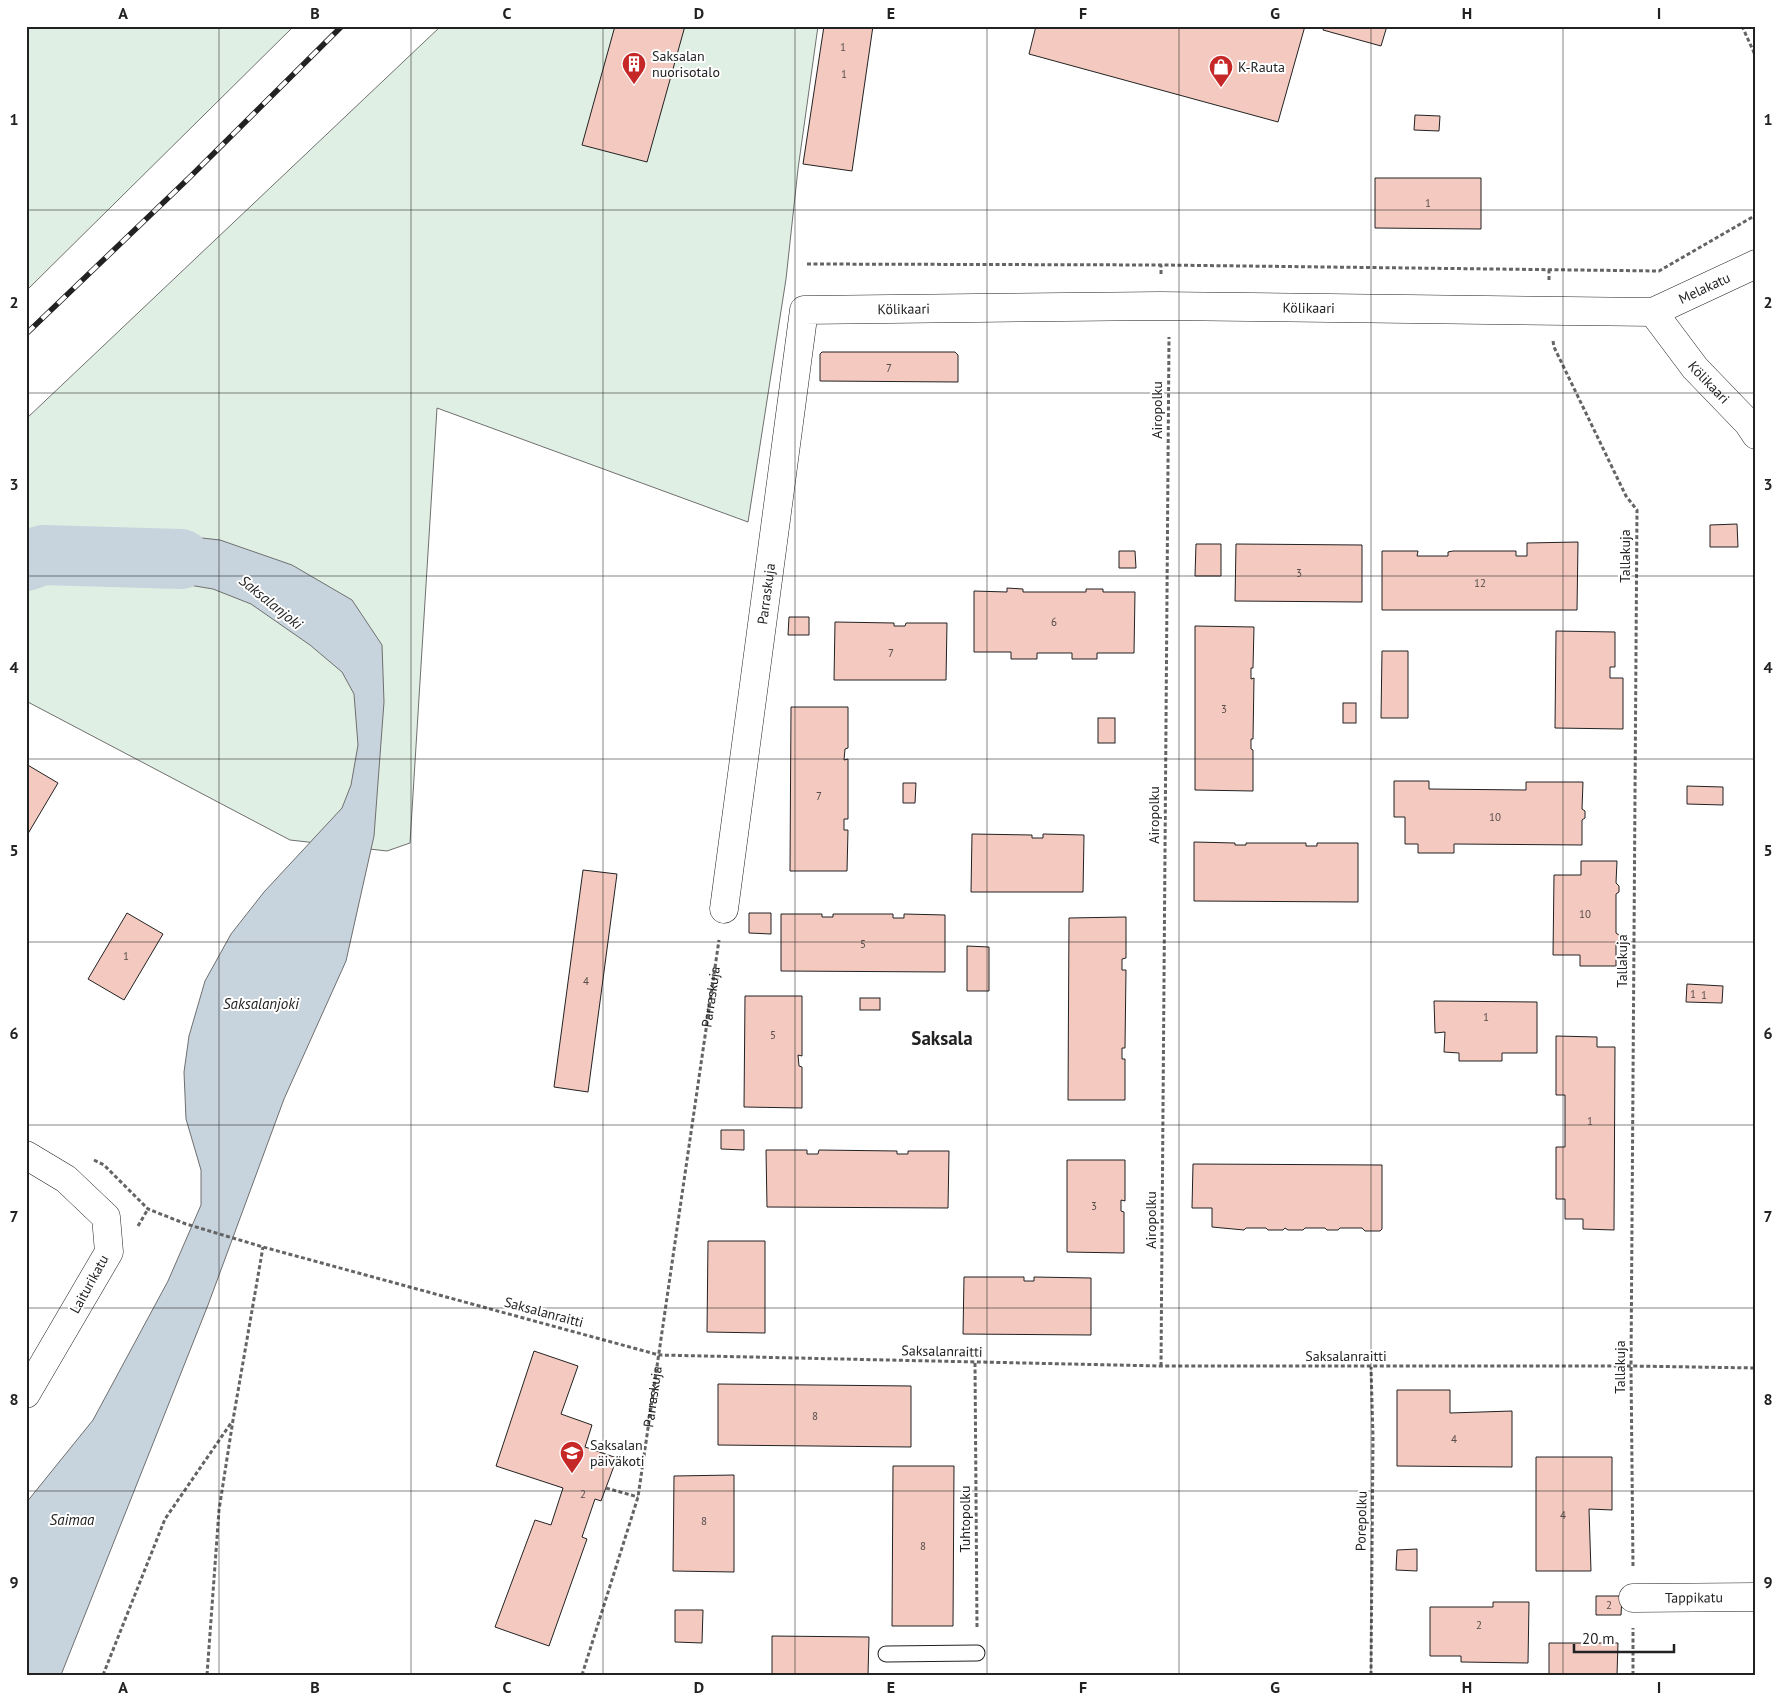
<svg xmlns="http://www.w3.org/2000/svg" width="1782" height="1701" viewBox="0 0 1782 1701" font-family="'PT Sans',sans-serif">
<rect width="100%" height="100%" fill="#fff"/>
<!-- green -->
<g fill="#e0efe3" stroke="#6f6f6f">
<polygon points="26,26 294,26 26,291"/>
<polygon points="441,26 818,26 798,169 786,279 748,522 437,408 410,843 387,851 290,840 26,701 26,419"/>
</g>
<!-- water -->
<polygon fill="#c7d3dd" stroke="#6f6f6f" points="175,535 220,540 292,565 352,600 382,645 384,702 374,836 346,961 284,1099 208,1305 61,1675 26,1675 26,1503 93,1420 168,1281 201,1205 201,1170 186,1119 184,1072 189,1036 205,981 231,934 264,892 342,808 351,785 358,745 354,694 342,672 310,645 251,604 213,589 153,579 97,578 99,537"/>
<g fill="none" stroke-linecap="round" stroke-linejoin="round">
<!-- river -->
<polyline stroke="#c7d3dd" stroke-width="60" points="26,561 43,555 181,559"/>
</g>
<!-- building -->
<g fill="#f3c9c0" stroke="#222">
<polygon points="615,26 685,26 647,162 582,145"/>
<polygon points="824,26 873,26 852,171 803,164"/>
<polygon points="1036,26 1305,26 1278,122 1029,54"/>
<polygon points="1324,26 1387,26 1381,46 1323,30"/>
<polygon points="1415,115 1440,116 1439,131 1414,130"/>
<polygon points="1375,178 1481,178 1481,229 1375,228"/>
<polygon points="822,352 955,352 958,355 958,382 820,381 820,354"/>
<polygon points="1737,524 1738,547 1710,547 1710,525"/>
<polygon points="1578,542 1577,610 1382,610 1382,551 1418,551 1417,556 1448,556 1448,552 1453,551 1516,551 1516,556 1527,556 1527,543"/>
<polygon points="1196,544 1221,544 1221,576 1195,576"/>
<polygon points="1236,544 1362,545 1362,602 1235,601"/>
<polygon points="1119,551 1135,551 1136,568 1119,568"/>
<polygon points="1007,588 1023,589 1023,592 1086,592 1086,589 1103,589 1103,592 1135,592 1134,653 1097,653 1097,659 1072,659 1072,653 1037,653 1037,659 1011,659 1011,652 974,652 974,591 1007,592"/>
<polygon points="789,617 809,617 809,635 788,635"/>
<polygon points="835,622 894,623 894,626 905,626 906,623 947,623 946,680 834,680"/>
<polygon points="1195,626 1254,627 1253,668 1251,668 1251,679 1254,678 1253,739 1251,739 1251,749 1253,750 1253,791 1195,790"/>
<polygon points="1556,631 1615,632 1615,667 1610,667 1610,678 1623,678 1623,729 1555,728"/>
<polygon points="1382,651 1408,651 1408,718 1381,718"/>
<rect x="1343" y="703" width="13" height="20"/>
<polygon points="791,707 848,707 848,748 845,749 844,760 848,759 848,819 844,819 844,830 848,830 847,871 790,871"/>
<rect x="1098" y="718" width="17" height="25"/>
<polygon points="26,764 58,783 26,837"/>
<polygon points="1394,781 1429,781 1429,789 1526,790 1526,782 1583,782 1582,809 1585,811 1585,818 1582,820 1582,845 1454,844 1454,853 1418,853 1418,844 1405,844 1405,817 1394,817"/>
<polygon points="903,783 916,783 915,803 903,803"/>
<polygon points="1687,786 1723,787 1723,805 1687,804"/>
<polygon points="972,834 1032,835 1032,838 1043,838 1043,834 1084,835 1083,892 971,892"/>
<polygon points="1194,842 1235,843 1235,845 1246,845 1246,843 1306,843 1306,846 1317,846 1317,843 1358,843 1358,902 1194,901"/>
<polygon points="1581,861 1617,861 1616,883 1619,886 1619,892 1616,894 1616,933 1619,935 1619,941 1616,944 1616,966 1580,966 1580,955 1553,955 1554,875 1581,875"/>
<polygon points="583,870 617,874 588,1092 554,1087"/>
<polygon points="127,913 163,934 124,1000 88,979"/>
<polygon points="749,913 771,913 771,934 749,933"/>
<polygon points="781,914 822,914 822,917 833,917 833,914 893,914 893,918 904,918 904,914 945,915 945,972 781,971"/>
<polygon points="1126,917 1126,958 1122,959 1122,970 1126,970 1125,1048 1122,1048 1122,1059 1125,1059 1125,1100 1068,1100 1069,918"/>
<polygon points="967,946 989,947 989,991 967,991"/>
<polygon points="1687,984 1723,986 1722,1003 1686,1002"/>
<polygon points="745,996 802,996 802,1056 798,1055 799,1066 802,1067 802,1108 744,1107"/>
<rect x="860" y="998" width="20" height="12"/>
<polygon points="1434,1001 1537,1002 1537,1053 1502,1053 1502,1061 1459,1061 1459,1053 1444,1052 1445,1032 1435,1033"/>
<polygon points="1556,1036 1597,1037 1597,1047 1615,1047 1614,1230 1583,1229 1583,1219 1565,1219 1565,1199 1556,1199 1556,1147 1565,1147 1565,1095 1556,1095"/>
<polygon points="721,1130 744,1130 744,1150 721,1149"/>
<polygon points="766,1150 807,1150 807,1154 818,1154 819,1150 897,1151 897,1154 908,1154 908,1151 949,1151 948,1208 767,1207"/>
<polygon points="1067,1160 1125,1160 1125,1201 1121,1200 1121,1211 1124,1212 1124,1253 1067,1252"/>
<polygon points="1193,1164 1382,1165 1382,1229 1380,1231 1365,1231 1362,1228 1340,1228 1338,1230 1327,1230 1325,1228 1305,1228 1303,1230 1288,1230 1285,1228 1283,1230 1268,1230 1266,1228 1246,1228 1244,1230 1212,1227 1212,1208 1192,1208"/>
<polygon points="708,1241 765,1241 765,1333 707,1332"/>
<polygon points="964,1277 1024,1277 1024,1281 1034,1281 1034,1277 1091,1278 1091,1335 963,1334"/>
<polygon points="534,1351 578,1366 561,1414 592,1425 585,1447 617,1458 601,1501 595,1499 582,1537 587,1539 549,1646 495,1627 535,1520 551,1525 563,1488 496,1466"/>
<polygon points="718,1384 911,1386 911,1447 718,1445"/>
<polygon points="1397,1390 1450,1390 1450,1413 1512,1411 1512,1467 1397,1466"/>
<polygon points="1536,1457 1612,1457 1612,1510 1589,1509 1591,1571 1536,1571"/>
<polygon points="893,1466 954,1466 953,1626 892,1626"/>
<polygon points="734,1475 734,1572 673,1571 674,1476"/>
<polygon points="1417,1549 1417,1571 1396,1570 1397,1550"/>
<polygon points="1596,1596 1622,1596 1621,1615 1596,1615"/>
<polygon points="1493,1602 1529,1602 1528,1663 1461,1662 1461,1656 1430,1656 1430,1607 1493,1607"/>
<polygon points="675,1610 703,1610 702,1643 675,1642"/>
<polygon points="772,1636 869,1637 868,1675 772,1675"/>
<polygon points="1549,1643 1618,1643 1617,1675 1549,1675"/>
</g>
<g fill="none" stroke-linecap="round" stroke-linejoin="round">
<defs>
<polyline id="service" points="886,1654 977,1653"/>
<g id="minor">
<path id="s2" d="M 1653,312 L 1695,368 L 1748,423 L 1756,435"/>
<path id="s3" d="M 724,909 L 804,310 L 1160,306 L 1653,312 L 1756,264"/>
<polyline points="26,1155 66,1179 106,1217 109,1252 26,1394"/>
<path id="s4" d="M 1633,1598 L 1756,1597"/>
</g>
</defs>
<!-- service casing -->
<use href="#service" stroke="#222" stroke-width="17"/>
<!-- minor casing -->
<use href="#minor" stroke="#222" stroke-width="29"/>
<!-- path -->
<g stroke="#646464" stroke-width="3" stroke-dasharray="4 2.5" stroke-linecap="butt">
<polyline points="1742,26 1756,57"/>
<polyline points="807,264 1161,265 1659,271 1756,215"/>
<polyline points="1161,274 1161,265"/>
<polyline points="1549,280 1549,269"/>
<polyline points="1553,341 1554,347 1626,496 1637,510 1631,1366 1633,1567"/>
<polyline points="94,1160 104,1165 148,1209 186,1224 263,1247 659,1355 1161,1366 1631,1366 1756,1368"/>
<polyline points="138,1226 148,1209"/>
<polyline points="975,1363 977,1628"/>
<polyline points="1161,1366 1169,337"/>
<polyline points="606,1488 638,1497"/>
<polyline points="103,1675 165,1519 231,1423"/>
<polyline points="207,1675 219,1510 233,1420 263,1247"/>
<path id="s1" d="M 582,1675 L 638,1497 L 719,940"/>
<polyline points="1371,1675 1373,1437 1371,1367"/>
<polyline points="1633,1675 1633,1628"/>
</g>
<!-- service -->
<use href="#service" stroke="#fff" stroke-width="15"/>
<!-- minor -->
<use href="#minor" stroke="#fff" stroke-width="28"/>
<defs>
<polyline id="rail" points="26,334 190,177 342,26"/>
</defs>
<!-- rail casing -->
<use href="#rail" stroke="#222" stroke-width="5.5"/>
<!-- rail -->
<use href="#rail" stroke="#fff" stroke-width="4" stroke-dasharray="11" stroke-linecap="butt"/>
</g>
<!-- grid -->
<path fill="none" stroke="#222" stroke-width="1" stroke-opacity="0.55" d="M 219,26 L 219,1675M 411,26 L 411,1675M 603,26 L 603,1675M 795,26 L 795,1675M 987,26 L 987,1675M 1179,26 L 1179,1675M 1371,26 L 1371,1675M 1563,26 L 1563,1675M 26,210 L 1756,210M 26,393 L 1756,393M 26,576 L 1756,576M 26,759 L 1756,759M 26,942 L 1756,942M 26,1125 L 1756,1125M 26,1308 L 1756,1308M 26,1491 L 1756,1491"/>
<!-- icons -->
<defs>
<symbol id="building-pin" viewBox="-11 -11 22 30"><path d="M0 17L-7.5 6A9.5 9.5 0 1 1 7.5 6Z" fill="#c62828" stroke="#fff"/><path d="M-4-6H4V6H1V3H-1V6H-4ZM-2.5-4.3h1.7v1.8h-1.7ZM.8-4.3h1.7v1.8H.8ZM-2.5-1h1.7V.8h-1.7ZM.8-1h1.7V.8H.8Z" fill="#fff"/></symbol>
<symbol id="shop-pin" viewBox="-11 -11 22 30"><path d="M0 17L-7.5 6A9.5 9.5 0 1 1 7.5 6Z" fill="#c62828" stroke="#fff"/><path d="M-5-2.5h2.3a2.7 3.5 0 0 1 5.4 0H5L5.5 6h-11ZM-1.5-2.5h3a1.5 2.3 0 0 0-3 0Z" fill="#fff"/></symbol>
<symbol id="school-pin" viewBox="-11 -11 22 30"><path d="M0 17L-7.5 6A9.5 9.5 0 1 1 7.5 6Z" fill="#c62828" stroke="#fff"/><path d="M0-5L7-2L0 1L-7-2ZM-4 1L0 2.5L4 1V4Q0 6-4 4Z" fill="#fff"/></symbol>
</defs>
<g fill-rule="evenodd">
<use href="#building-pin" x="620" y="50" width="28" height="38"/>
<use href="#shop-pin" x="1207" y="53" width="28" height="38"/>
<use href="#school-pin" x="558" y="1439" width="28" height="38"/>
</g>
<g text-anchor="middle" dominant-baseline="central" stroke-width="4" stroke-linejoin="round" paint-order="stroke">
<!-- number labels -->
<g font-size="11" fill="#564c4a">
<text x="843" y="47">1</text>
<text x="844" y="74">1</text>
<text x="1428" y="203">1</text>
<text x="889" y="368">7</text>
<text x="1299" y="573">3</text>
<text x="1480" y="583">12</text>
<text x="1054" y="622">6</text>
<text x="891" y="653">7</text>
<text x="1224" y="709">3</text>
<text x="819" y="796">7</text>
<text x="1495" y="817">10</text>
<text x="1585" y="914">10</text>
<text x="863" y="944">5</text>
<text x="126" y="956">1</text>
<text x="586" y="981">4</text>
<text x="1693" y="994">1</text>
<text x="1704" y="995">1</text>
<text x="1486" y="1017">1</text>
<text x="773" y="1035">5</text>
<text x="1590" y="1121">1</text>
<text x="1094" y="1206">3</text>
<text x="815" y="1416">8</text>
<text x="1454" y="1439">4</text>
<text x="583" y="1494">2</text>
<text x="1563" y="1515">4</text>
<text x="704" y="1521">8</text>
<text x="923" y="1546">8</text>
<text x="1609" y="1605">2</text>
<text x="1479" y="1625">2</text>
</g>
<!-- poi labels -->
<g font-size="14" fill="#222" stroke="#fff" text-anchor="start">
<text x="652" y="56">Saksalan<tspan x="652" dy="16">nuorisotalo</tspan></text>
<text x="1238" y="67">K-Rauta</text>
<text x="590" y="1445">Saksalan<tspan x="590" dy="16">päiväkoti</tspan></text>
</g>
<!-- street labels -->
<g font-size="14" fill="#222" stroke="#fff">
<text stroke="none"><textPath href="#s3" startOffset="1510">Melakatu</textPath></text>
<text stroke="none"><textPath href="#s3" startOffset="1109">Kölikaari</textPath></text>
<text stroke="none"><textPath href="#s3" startOffset="704">Kölikaari</textPath></text>
<text stroke="none"><textPath href="#s2" startOffset="90">Kölikaari</textPath></text>
<text transform="translate(1157 410) rotate(-90)">Airopolku</text>
<text transform="translate(1625 556) rotate(-90)">Tallakuja</text>
<text stroke="none"><textPath href="#s3" startOffset="318">Parraskuja</textPath></text>
<text transform="translate(1154 815) rotate(-90)">Airopolku</text>
<text transform="translate(1622 961) rotate(-90)">Tallakuja</text>
<text stroke="none"><textPath href="#s1" startOffset="692">Parraskuja</textPath></text>
<text transform="translate(1151 1220) rotate(-90)">Airopolku</text>
<text transform="translate(89 1284) rotate(-61)">Laiturikatu</text>
<text transform="translate(544 1312) rotate(15)">Saksalanraitti</text>
<text transform="translate(942 1351) rotate(1)">Saksalanraitti</text>
<text x="1346" y="1356">Saksalanraitti</text>
<text transform="translate(1620 1367) rotate(-90)">Tallakuja</text>
<text stroke="none"><textPath href="#s1" startOffset="288">Parraskuja</textPath></text>
<text transform="translate(965 1519) rotate(-90)">Tuhtopolku</text>
<text transform="translate(1361 1521) rotate(-89)">Porepolku</text>
<text stroke="none"><textPath href="#s4" startOffset="61">Tappikatu</textPath></text>
</g>
<!-- water labels -->
<g font-size="15" font-style="italic" fill="#222" stroke="#fff">
<text transform="translate(271 602) rotate(39)">Saksalanjoki</text>
<text x="261" y="1003">Saksalanjoki</text>
<text x="72" y="1519">Saimaa</text>
</g>
<!-- district labels -->
<g font-size="19" font-weight="bold" fill="#222" stroke="#fff">
<text x="942" y="1038">Saksala</text>
</g>
</g>
<!-- border -->
<rect width="1782" height="1701" fill="none" stroke="#ffffff" stroke-width="55"/>
<!-- scale -->
<path d="M1574 1644v8h100v-8" fill="none" stroke="#222222" stroke-width="2.5"/>
<text x="1582" y="1644" font-size="15" fill="#222222" stroke="#ffffff" stroke-width="4" paint-order="stroke">20 m</text>
<rect x="28" y="28" width="1726" height="1646" fill="none" stroke="#222" stroke-width="2"/>
<g font-size="16" text-anchor="middle" font-weight="bold" fill="#222">
<text x="123" y="19">A</text>
<text x="315" y="19">B</text>
<text x="507" y="19">C</text>
<text x="699" y="19">D</text>
<text x="891" y="19">E</text>
<text x="1083" y="19">F</text>
<text x="1275" y="19">G</text>
<text x="1467" y="19">H</text>
<text x="1659" y="19">I</text>
<text x="14" y="125">1</text>
<text x="1768" y="125">1</text>
<text x="14" y="308">2</text>
<text x="1768" y="308">2</text>
<text x="14" y="490">3</text>
<text x="1768" y="490">3</text>
<text x="14" y="673">4</text>
<text x="1768" y="673">4</text>
<text x="14" y="856">5</text>
<text x="1768" y="856">5</text>
<text x="14" y="1039">6</text>
<text x="1768" y="1039">6</text>
<text x="14" y="1222">7</text>
<text x="1768" y="1222">7</text>
<text x="14" y="1405">8</text>
<text x="1768" y="1405">8</text>
<text x="14" y="1588">9</text>
<text x="1768" y="1588">9</text>
<text x="123" y="1693">A</text>
<text x="315" y="1693">B</text>
<text x="507" y="1693">C</text>
<text x="699" y="1693">D</text>
<text x="891" y="1693">E</text>
<text x="1083" y="1693">F</text>
<text x="1275" y="1693">G</text>
<text x="1467" y="1693">H</text>
<text x="1659" y="1693">I</text>
</g>
</svg>
